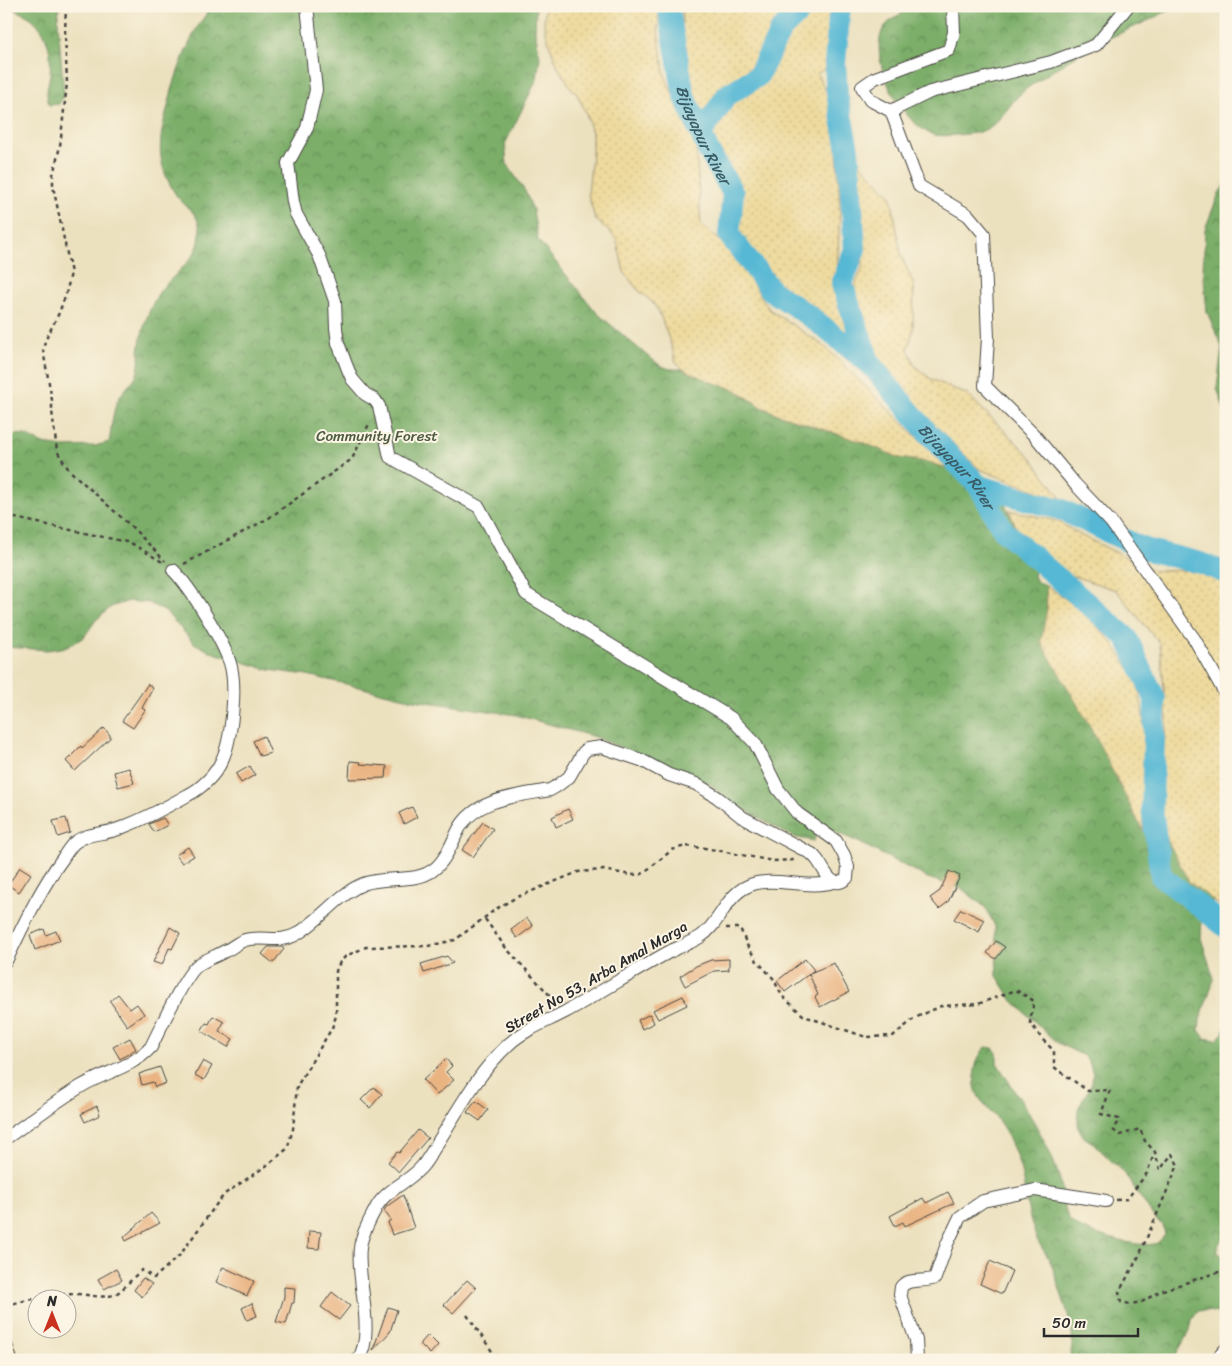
<svg xmlns="http://www.w3.org/2000/svg" width="1232" height="1366" viewBox="0 0 1232 1366" font-family="Sriracha,sans-serif">
<defs>
<pattern id="forest-crowns" width="20" height="18" patternUnits="userSpaceOnUse" patternTransform="scale(1.25)"><rect width="20" height="18" fill="#7bae69"/><path d="M2 6a3 3 0 1 1 6 0M12 15a3 3 0 1 1 6 0" fill="none" stroke="#658e57"/></pattern>
<pattern id="sand-dots" width="8" height="8" patternUnits="userSpaceOnUse" patternTransform="scale(1.25)"><rect width="8" height="8" fill="#eeda9e"/><path d="M2 2h.1M6 6h.1" fill="none" stroke="#cb8" stroke-width="1.8" stroke-linecap="round"/></pattern>
</defs>
<rect width="100%" height="100%" fill="#fcf5e5"/>
<filter id="ink" filterUnits="userSpaceOnUse"><feTurbulence type="fractalNoise" baseFrequency=".02" numOctaves="2"/><feDisplacementMap in="SourceGraphic" scale="10" xChannelSelector="R" yChannelSelector="G"/><feConvolveMatrix kernelMatrix="1 2 1 2 8 2 1 2 1" color-interpolation-filters="sRGB"/></filter>
<filter id="wash" filterUnits="userSpaceOnUse"><feTurbulence type="fractalNoise" baseFrequency=".0096" numOctaves="4" result="noise"/><feDisplacementMap in="SourceGraphic" scale="20" xChannelSelector="R" yChannelSelector="G"/><feGaussianBlur stdDeviation="1.12" result="paint"/><feColorMatrix in="noise" values="0 0 0 0 0 0 0 0 0 0 0 0 0 0 0 0 0 1.4 0 .05"/><feComposite in="paint" operator="in"/></filter>
<g filter="url(#wash)">
<rect width="100%" height="100%" fill="#ece1bf"/>
<!-- forest -->
<g fill="url(#forest-crowns)" stroke="#536c4a">
<path d="M 59,6 L 58,22 L 64,95 L 59,104 L 49,105 C 45,92 48,87 50,74 C 52,53 48,32 31,18 C 24,13 14,10 6,6 Z"/>
<path d="M 211,6 L 536,6 L 535,31 L 540,57 L 537,79 L 505,144 L 507,164 L 525,191 L 533,210 L 538,240 L 597,313 L 645,354 L 661,366 L 670,369 L 683,369 L 709,381 L 736,390 L 761,407 L 780,415 L 862,442 L 900,458 L 928,462 L 977,479 L 1001,496 L 1017,530 L 1041,555 L 1038,565 L 1033,574 L 1037,582 L 1046,585 L 1047,609 L 1133,763 L 1147,783 L 1213,900 L 1202,918 L 1201,938 L 1214,979 L 1200,1020 L 1199,1030 L 1205,1038 L 1216,1040 L 1223,1033 L 1226,1027 L 1226,1239 L 1222,1240 L 1217,1246 L 1218,1252 L 1226,1259 L 1226,1314 C 1215,1314 1208,1309 1198,1311 L 1192,1320 L 1190,1330 L 1173,1360 L 1068,1360 C 1079,1337 1067,1313 1060,1290 C 1057,1281 1054,1270 1050,1261 C 1045,1251 1037,1243 1034,1231 C 1025,1207 1025,1174 1014,1150 C 1010,1141 1006,1131 1000,1123 C 991,1111 978,1102 975,1086 C 973,1072 976,1057 986,1047 L 993,1048 L 997,1053 L 997,1063 C 1020,1100 1048,1138 1060,1180 C 1063,1190 1064,1214 1070,1221 C 1081,1232 1142,1250 1157,1243 C 1160,1241 1163,1237 1165,1235 L 1163,1225 L 1155,1219 L 1125,1174 L 1093,1143 L 1084,1137 L 1078,1128 L 1078,1109 L 1092,1083 L 1093,1074 L 1090,1064 L 1084,1056 L 1056,1042 L 1013,1001 L 997,976 L 995,926 L 985,907 L 962,889 L 928,878 L 856,841 L 816,824 L 814,841 L 793,837 L 727,800 L 710,784 L 595,737 L 516,715 L 414,700 L 307,675 L 269,670 L 211,652 L 194,643 L 166,612 L 149,603 L 129,601 L 111,607 L 96,620 L 84,637 L 67,647 L 47,650 L 6,647 L 6,434 L 25,435 L 43,444 L 64,447 L 95,446 L 109,442 C 112,427 112,411 119,398 C 124,389 133,383 137,374 C 141,364 138,354 140,344 C 142,329 150,307 158,294 C 169,277 196,261 199,241 C 204,210 184,211 173,190 C 155,159 159,139 168,106 C 173,84 180,63 190,42 C 195,29 204,18 211,6 Z"/>
<path d="M 915,6 L 1176,6 C 1151,21 1123,31 1097,44 C 1072,57 1049,73 1026,89 C 1008,102 1000,129 975,133 C 967,134 942,137 934,135 C 902,125 869,62 882,31 C 887,20 905,11 915,6 Z"/>
<polygon points="1226,183 1226,414 1217,388 1222,347 1207,312 1203,270 1205,229 1219,193"/>
</g>
<!-- sand -->
<g fill="url(#sand-dots)" stroke="#8c8264">
<polygon points="545,6 660,6 658,31 665,76 696,147 701,225 731,249 769,309 824,346 932,452 977,479 928,462 900,458 862,442 780,415 762,407 736,390 709,381 683,369 676,362 670,342 659,312 653,303 637,289 624,272 617,241 612,234 595,219 588,194 592,154 592,133 586,113 577,94 570,86 559,69 551,49 544,25"/>
<polygon points="682,6 791,6 782,16 750,73 729,82 701,115 682,53"/>
<polygon points="813,6 834,6 829,66 817,74 830,98 836,134 840,209 837,276 842,308 851,340 762,276 737,228 736,188 708,133 736,98 767,76 784,32 810,14"/>
<polygon points="858,161 891,196 901,255 914,285 913,331 908,349 916,367 931,379 968,395 1031,457 1063,501 979,469 910,401 875,363 854,289 863,265"/>
<polygon points="1009,510 1057,521 1084,537 1155,571 1193,570 1226,582 1226,910 1189,882 1156,818 1167,720 1160,644 1116,590 1070,575 1017,530"/>
<polygon points="1046,585 1085,613 1111,641 1138,681 1145,731 1143,831 1090,726 1041,642 1047,609"/>
</g>
<g fill="none" stroke-linecap="round" stroke-linejoin="round">
<!-- river -->
<g stroke="#56b8d4" stroke-width="22">
<path id="s1" d="M 668,6 L 684,95 L 708,150 L 733,193 L 729,235 L 772,291 L 811,317 L 871,365 L 928,433 L 979,486 L 1003,530 L 1127,638 L 1155,699 L 1152,808 L 1161,876 L 1226,927"/>
<polyline points="840,6 835,63 837,94 848,150 855,249 842,284 870,364"/>
<polyline points="701,134 727,95 758,76 781,30 806,6"/>
<polyline points="979,486 1060,509 1144,549 1200,563 1226,573"/>
</g>
</g>
<g id="blocks">
<!-- building -->
<g fill="#eab482">
<polygon points="148,684 153,688 142,708 145,710 133,728 122,721"/>
<polygon points="104,728 110,735 110,738 75,771 66,761 81,746 82,748"/>
<polygon points="264,736 271,753 260,756 253,741"/>
<polygon points="350,761 361,762 360,764 387,766 386,778 349,779"/>
<polygon points="250,766 255,775 241,783 236,774"/>
<polygon points="129,768 134,783 118,787 114,772"/>
<polygon points="412,807 417,817 404,824 399,813"/>
<polygon points="568,809 573,819 556,827 552,817"/>
<polygon points="66,818 70,833 58,837 53,821"/>
<polygon points="163,818 168,825 154,832 149,824"/>
<polygon points="483,822 493,829 473,857 462,850"/>
<polygon points="188,847 194,856 182,863 176,855"/>
<polygon points="20,867 31,874 19,892 8,885"/>
<polygon points="949,871 960,876 948,902 939,909 930,898 940,891"/>
<polygon points="961,909 984,920 979,932 954,919"/>
<polygon points="527,918 533,926 517,938 511,930"/>
<polygon points="170,927 180,933 172,949 169,948 162,965 153,962"/>
<polygon points="44,929 46,935 56,931 60,940 35,950 30,935"/>
<polygon points="996,941 1005,947 996,959 987,953"/>
<polygon points="268,947 282,947 284,949 273,963 262,954"/>
<polygon points="447,956 453,963 424,973 421,964"/>
<polygon points="729,959 729,970 714,971 685,986 680,976 696,966 711,960"/>
<polygon points="805,959 814,970 810,973 834,963 849,992 820,1007 815,997 818,995 809,974 785,992 777,981"/>
<polygon points="118,994 130,1009 137,1004 144,1014 127,1026 110,1001"/>
<polygon points="683,996 687,1005 658,1019 653,1010"/>
<polygon points="650,1014 654,1023 642,1029 638,1020"/>
<polygon points="213,1016 224,1022 219,1031 233,1039 228,1047 201,1031 206,1023 209,1024"/>
<polygon points="130,1038 136,1049 120,1059 113,1047"/>
<polygon points="446,1059 452,1066 446,1072 454,1080 437,1095 423,1080"/>
<polygon points="203,1061 212,1066 204,1080 195,1075"/>
<polygon points="160,1067 166,1083 155,1087 153,1082 142,1085 139,1074"/>
<polygon points="374,1087 382,1094 370,1108 361,1100"/>
<polygon points="476,1101 488,1110 480,1121 467,1112"/>
<polygon points="97,1106 100,1115 85,1122 81,1114"/>
<polygon points="418,1130 428,1138 399,1172 388,1162 397,1152 399,1153"/>
<polygon points="948,1192 954,1203 905,1226 903,1222 895,1226 890,1216 923,1198 926,1203"/>
<polygon points="403,1195 414,1228 392,1235 388,1222 391,1220 384,1211 386,1207"/>
<polygon points="151,1213 160,1223 126,1241 124,1237"/>
<polygon points="309,1231 321,1232 319,1249 308,1248"/>
<polygon points="990,1261 1012,1271 1002,1294 980,1284"/>
<polygon points="223,1267 254,1281 247,1296 216,1282"/>
<polygon points="116,1269 122,1280 104,1289 98,1279"/>
<polygon points="143,1278 152,1284 142,1297 134,1290"/>
<polygon points="467,1280 476,1288 453,1313 444,1305"/>
<polygon points="284,1287 295,1288 294,1303 292,1303 286,1324 276,1322 284,1297"/>
<polygon points="332,1292 350,1306 339,1320 321,1307"/>
<polygon points="252,1303 257,1316 247,1320 242,1308"/>
<polygon points="388,1307 397,1310 390,1332 373,1350"/>
<polygon points="8,1330 18,1360 8,1360 6,1355 6,1331"/>
<polygon points="428,1335 438,1345 430,1354 420,1344"/>
</g>
</g>
</g>
<g filter="url(#ink)">
<use href="#blocks" fill-opacity="0" stroke="#484641" stroke-width="1"/>
<g fill="none" stroke-linecap="round" stroke-linejoin="round">
<defs>
<g id="minor">
<polyline points="953,6 954,32 949,50 875,78 862,87 870,100 891,111 919,186 968,215 984,234 988,338 985,386 1035,436 1075,484 1111,522 1195,640 1226,695"/>
<polyline points="891,111 930,92 1051,62 1096,45 1128,6"/>
<path d="M 6,961 C 23,926 40,889 63,858 C 66,853 70,847 74,843 C 87,832 105,835 121,828 C 144,819 167,807 188,795 C 202,788 216,774 222,760 C 232,739 237,685 230,663 C 222,639 191,588 173,570"/>
<path d="M 6,1138 C 31,1121 55,1102 80,1087 C 104,1072 132,1068 151,1047 C 160,1029 185,974 198,965 C 206,959 217,956 225,951 C 232,948 238,942 245,940 C 263,935 280,944 297,934 C 321,920 337,895 363,884 C 383,876 417,883 433,870 C 446,861 452,842 459,829 C 476,798 518,796 550,790 L 557,786 L 569,777 L 583,753 L 587,749 L 602,747 L 641,760 L 669,775 L 696,784 L 717,797 L 742,817 L 812,854 C 815,857 818,860 820,864 C 827,874 832,890 847,878 L 848,867 L 844,855 L 836,841 L 797,813 L 778,789 L 755,743 L 731,718 L 526,594 L 479,507 L 390,457 L 379,406 L 375,400 L 365,394 L 352,379 L 347,367 L 338,343 L 336,328 L 335,301 L 319,255 L 296,214 L 293,202 L 288,163 L 307,128 L 316,90 L 307,6"/>
<path d="M 358,1360 C 376,1332 356,1280 360,1248 C 361,1236 369,1221 375,1210 C 384,1189 411,1182 424,1164 C 451,1124 473,1077 509,1044 C 524,1030 546,1022 565,1012 C 600,993 634,971 669,952 C 679,947 690,943 700,937 C 720,924 725,896 748,886 C 772,875 806,890 833,882"/>
<path d="M 917,1360 L 916,1340 L 900,1295 L 901,1287 C 909,1277 924,1283 935,1278 L 947,1244 L 960,1217 L 983,1201 L 1035,1190 L 1106,1201"/>
<polyline points="1216,1360 1226,1349"/>
</g>
</defs>
<!-- minor casing -->
<use href="#minor" stroke="#484641" stroke-width="14"/>
<!-- path -->
<g stroke="#484641" stroke-width="2.5" stroke-dasharray="4 4" stroke-linecap="butt">
<polyline points="66,6 65,33 67,83 60,146 53,175 53,186 71,273 66,294 59,313 45,341 43,350 52,400 52,411 57,451 69,470 133,528 165,561"/>
<polyline points="6,516 131,543 164,563"/>
<polyline points="184,564 269,518 352,459 370,422"/>
<polyline points="485,919 506,948 557,1003"/>
<polyline points="726,928 740,928 747,945 757,961 773,978 782,996 804,1016 866,1037 893,1036 915,1018 941,1006 978,1004 1016,990 1034,1001 1030,1022 1042,1039 1054,1051 1054,1067 1088,1091 1110,1090 1101,1114 1119,1119 1113,1130 1120,1135 1140,1129 1145,1141 1155,1152 1160,1170 1172,1154 1178,1165 1139,1256 1119,1292 1121,1302 1130,1304 1142,1302 1160,1291 1219,1272 1226,1271"/>
<polyline points="1116,1200 1127,1199 1147,1173 1154,1154"/>
<path d="M 6,1305 C 28,1300 52,1294 75,1294 C 87,1294 101,1299 113,1295 C 124,1291 132,1277 142,1270 L 154,1278 L 180,1255 L 218,1202 L 226,1193 L 266,1166 L 287,1149 L 293,1129 L 297,1086 L 332,1028 L 336,1016 L 336,971 L 340,962 L 346,956 L 366,947 L 428,946 L 455,940 L 496,909 L 515,898 L 578,872 L 603,870 L 631,875 L 642,874 L 672,850 L 685,846 L 705,848 L 773,861 L 796,860"/>
<polyline points="467,1315 498,1360"/>
</g>
<!-- minor -->
<use href="#minor" stroke="#fff" stroke-width="12"/>
</g>
</g>
<g text-anchor="middle" dominant-baseline="central" stroke-width="4" stroke-linejoin="round" paint-order="stroke">
<!-- park labels -->
<g font-size="15" fill="#4c5b42" stroke="#fcf5e5">
<text x="377" y="436">Community Forest</text>
</g>
<!-- street labels -->
<g font-size="15" fill="#2b2b2b" stroke="#fcf5e5">
<text transform="translate(596 977) rotate(-30)">Street No 53, Arba Amal Marga</text>
</g>
<!-- water labels -->
<g font-size="16" font-style="italic" fill="#3a5c66" stroke="#fcf5e5">
<text stroke="none"><textPath href="#s1" startOffset="135">Bijayapur River</textPath></text>
<text stroke="none"><textPath href="#s1" startOffset="570">Bijayapur River</textPath></text>
</g>
</g>
<!-- margin -->
<rect width="1232" height="1366" fill="none" stroke="#fcf5e5" stroke-width="25"/>
<!-- north arrow -->
<g transform="translate(52 1314)"><circle r="24" fill="#fcf5e5" stroke="#a8a49b"/>
<path d="M0-4L9 19L0 12L-9 19Z" fill="#c8321e"/>
<text y="-8" font-size="14" font-weight="bold" text-anchor="middle" fill="#2b2b2b">N</text>
</g>
<!-- scale -->
<path d="M1044 1328v8h94v-8" fill="none" stroke="#2b2b2b" stroke-width="2.5"/>
<text x="1052" y="1328" font-size="15" fill="#2b2b2b" stroke="#fcf5e5" stroke-width="4" paint-order="stroke">50 m</text>
</svg>
